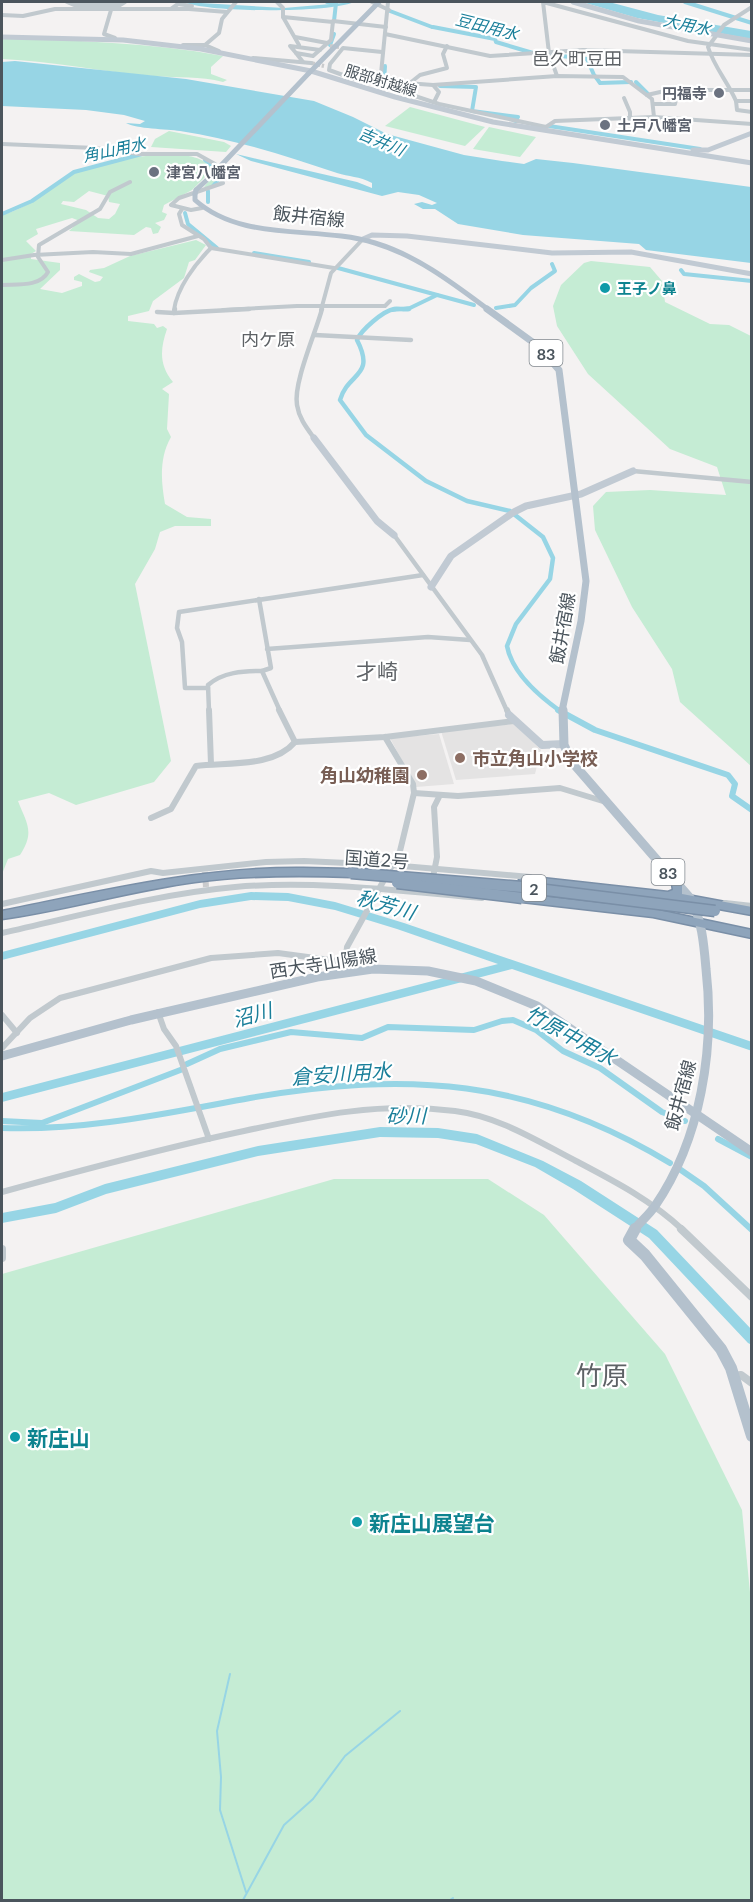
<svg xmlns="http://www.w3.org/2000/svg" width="753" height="1902" viewBox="0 0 753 1902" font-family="Lato,'Noto Sans JP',sans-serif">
<rect width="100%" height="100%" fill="#f4f2f2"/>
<!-- education -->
<g fill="#e4e3e3">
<polygon points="514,724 541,750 535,774 456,780 441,731"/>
<polygon points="439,734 454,784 416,787 390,738"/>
</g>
<!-- green -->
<g fill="#c5ecd4" fill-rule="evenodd">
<path d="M 2,38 C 76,41 149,42 223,56 L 211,67 L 211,74 L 227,80 L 223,82 C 200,76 177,78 154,76 C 102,72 53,61 2,59 Z"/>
<polygon points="410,107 485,127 465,146 385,126"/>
<polygon points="489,127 536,137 520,157 473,149"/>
<polygon points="169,131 224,142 231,146 226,152 151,147 155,139"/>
<path d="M 175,154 C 194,156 209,159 218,177 L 217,183 L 207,188 L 204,187 L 212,177 L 206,176 L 192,190 L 164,205 L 162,212 L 167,214 L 164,220 L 155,223 L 161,227 L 158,233 L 153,234 L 151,228 L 146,227 L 134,235 L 69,231 L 80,221 L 72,218 L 36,229 L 38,234 L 26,241 L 36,251 L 31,254 L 31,259 L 60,263 L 60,270 L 40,289 L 62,293 L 82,286 L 82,282 L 74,280 L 74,277 L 79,274 L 95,282 L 100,281 L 103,277 L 89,272 L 90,270 L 104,268 L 130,256 L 196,240 L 206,245 L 195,260 L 189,262 L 184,278 L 153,301 L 149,311 L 128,316 L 128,321 L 154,324 L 157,328 L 163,326 L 167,329 C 160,349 159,365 173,382 L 162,389 L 169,394 L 167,429 L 171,437 C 159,458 161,481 165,504 L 187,517 L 211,519 L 211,526 L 175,526 L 160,532 L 155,549 L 135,584 L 171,761 L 154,782 L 76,805 L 49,793 L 18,801 C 27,824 35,832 20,855 L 8,859 L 2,874 L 2,215 C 33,206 40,193 66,178 C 91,161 144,155 175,154 ZM 89,191 L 108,196 L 109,202 L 120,204 L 115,214 L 109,219 L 98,218 L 86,210 L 61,204 L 63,201 L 74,202 Z"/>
<polygon points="591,261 650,267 662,281 665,302 710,324 729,325 751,336 751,766 680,702 672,669 632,607 595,530 593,506 606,492 650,490 726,495 717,467 670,449 588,374 557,326 553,306 561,285 584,263"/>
<polygon points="334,1179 488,1179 544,1215 665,1354 742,1510 752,1613 751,1900 2,1900 2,1274"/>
</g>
<!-- water -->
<g fill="#97d5e5">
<polygon points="582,2 609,2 658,15 751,31 751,39 637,18"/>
<path d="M 15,61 L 186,79 L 314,101 L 353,117 L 387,134 L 464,155 L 502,161 L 524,164 L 536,159 L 573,163 L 751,187 L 751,263 L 646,250 L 639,244 L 523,235 L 458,224 L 435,209 L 423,209 L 414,204 L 422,202 L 432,205 L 437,203 L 419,195 L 398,192 L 382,196 L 251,161 L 236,154 L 357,182 L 372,188 L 372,183 C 359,176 349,177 337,173 C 286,156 234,139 180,131 C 167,129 136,129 126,123 L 140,124 L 145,121 L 124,115 L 86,110 L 2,106 L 2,62 Z"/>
</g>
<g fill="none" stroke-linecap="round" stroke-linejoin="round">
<!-- stream -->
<g stroke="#97d5e5" stroke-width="2">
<polyline points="230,1674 217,1731 221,1777 220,1810 246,1892"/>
<polyline points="243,1900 284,1825 313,1799 345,1756 400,1711"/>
<polyline points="450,1900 453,1898"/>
</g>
<!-- canal-far2 -->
<g stroke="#97d5e5" stroke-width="4">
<polyline points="327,2 336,3 334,21"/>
<polyline points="685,2 752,23"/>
<polyline points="390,11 432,27"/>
<polyline points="433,27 495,39 496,42 533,53"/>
<polyline points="330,45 334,34"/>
<polyline points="553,55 587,59 594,75"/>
<polyline points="385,66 384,81 389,82"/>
<polyline points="595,76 600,83 631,82"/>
<polyline points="636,82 648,94"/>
<polyline points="440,86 476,87 472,111 518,117 513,120 516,121"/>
<polyline points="549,126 700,149"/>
<polyline points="205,160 215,168 220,178 213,186"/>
<polyline points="208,191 208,202"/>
<polyline points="185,213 188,224 217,248"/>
<polyline points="2,214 32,201 74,172 142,154"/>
<polyline points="254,253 309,262"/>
<polyline points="338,268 474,305"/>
<polyline points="681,270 684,274 752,281"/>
<polyline points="496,308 515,305 531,288 555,271 552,264"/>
<polyline points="392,310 410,308 437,295"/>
</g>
<!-- canal-far1 -->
<path stroke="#97d5e5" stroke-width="4.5" d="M 409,309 C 404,310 398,308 394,309 C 383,311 361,330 357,340 C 376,377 348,372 340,400 L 366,435 L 426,481 L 467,501 L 510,511 L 543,537 L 553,558 L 550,579 L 516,624 L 507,646 C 512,673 539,696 560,711"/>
<!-- canal -->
<g stroke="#97d5e5" stroke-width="6">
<polyline points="558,710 595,730 728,775 735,784 732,796 752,810"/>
<polyline points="187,1064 220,1049 291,1032 362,1038 388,1027 474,1030 502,1021 513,1020 536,1030 563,1051 600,1068 662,1112 685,1121"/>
<polyline points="2,1121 42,1123 183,1069"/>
<path d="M 2,1128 C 86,1131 167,1113 250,1098 C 407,1071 530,1078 670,1163"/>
<polyline points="718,1139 752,1157"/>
<polyline points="678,1168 704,1186 752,1230"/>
</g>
<!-- river -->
<g fill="#97d5e5" fill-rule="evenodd">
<path d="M 184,2 L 284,8 L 354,2 C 331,13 208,13 184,2 Z"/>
<polygon points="251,892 288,893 335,902 404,923 752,1042 752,1051 512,969 2,1102 2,1093 498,964 397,929 335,910 288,901 251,900 200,908 2,960 2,952 200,900"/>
<polygon points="380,1127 438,1128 477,1134 543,1161 581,1181 657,1230 752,1330 752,1345 748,1343 649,1238 573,1189 535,1167 476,1144 438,1138 380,1137 258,1156 106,1194 56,1213 2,1223 2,1213 55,1203 105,1184 258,1146"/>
</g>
<!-- street-tunnel-far1 -->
<g stroke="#cacbcd" stroke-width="4" stroke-dasharray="4 1.5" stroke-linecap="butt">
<polyline points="330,46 339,47"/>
<polyline points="311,63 324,66"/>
</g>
<!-- street-tunnel -->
<polyline stroke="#cacbcd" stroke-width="6" stroke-dasharray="6 3" stroke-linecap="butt" points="205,872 206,887"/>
<defs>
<g id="highway">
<path d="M 303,868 L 351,869 L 356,873 L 351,877 C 299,875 247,875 195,882 C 130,891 66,910 2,919 L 2,911 C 102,891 200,867 303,868 Z"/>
<polygon points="524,876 668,892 673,890 672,883 677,879 682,883 682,894 752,907 752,915 669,900 524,884 519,880"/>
<polygon points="522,894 653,909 752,930 752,938 653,917 522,902 517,898"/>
</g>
</defs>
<!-- highway casing -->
<use href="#highway" stroke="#7a8fa7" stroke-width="3"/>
<!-- street-far3 -->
<g stroke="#c1c9ce" stroke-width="4">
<polyline points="67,2 74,5 120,5 125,2"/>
<polyline points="277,2 283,8 283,17 299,45"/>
<polyline points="372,2 389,10"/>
<path d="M 752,7 L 724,25 L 708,47 C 714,67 728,82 736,101 L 752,101"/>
<polyline points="171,9 178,4 192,6"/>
<polyline points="111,10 104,34 115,38"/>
<polyline points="2,15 23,16 55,9 189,9 227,12"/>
<polyline points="283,17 333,22"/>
<polyline points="385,34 490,56 583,50 752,55"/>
<polyline points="295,37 327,43"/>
<polyline points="183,45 205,45 219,51"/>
<polyline points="205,45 219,33 222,19 236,2"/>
<polyline points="382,52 343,48 330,64 329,70 354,79 433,85 557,76 623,77 652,99 654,117"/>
<polyline points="296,53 290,46 320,50"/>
<polyline points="253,58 311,63"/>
<polyline points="303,62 296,53 313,56 331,40 333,21 386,27"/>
<polyline points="557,76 549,53 543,2 688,41 752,50"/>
<polyline points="410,83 420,75 447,68 443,54 447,46"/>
<polyline points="379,84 439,104 546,127 555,121 654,117 752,124"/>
<polyline points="380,84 388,2"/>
<polyline points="433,85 439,92 434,102"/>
<polyline points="647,95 669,90 752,90"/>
<polyline points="624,98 630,112 630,120"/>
<polyline points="736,101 737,110 752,112"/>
<polyline points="654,104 675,104 678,91"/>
<polyline points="2,144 95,148 139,154 197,154 215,164 223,183 179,198 171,205 191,210 202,208"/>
<polyline points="182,209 179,214 182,225 204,239 211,248"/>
<polyline points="2,260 34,255 93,252 131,254 198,236"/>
<path d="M 2,285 C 17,284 40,287 48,272 L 38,257 L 39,245 L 100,209 L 110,192 L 130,182"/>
<path d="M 174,310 C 177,288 195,264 211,248 L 334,268"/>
<polyline points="223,310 297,306 385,306 390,301"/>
<polyline points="321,310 331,273 363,239"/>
</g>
<!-- street-far2 -->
<g stroke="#c1c9ce" stroke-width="4.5">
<polyline points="175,309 174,313 249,309"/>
<polyline points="157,312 174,313"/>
<polyline points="315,335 411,340"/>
<path d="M 314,438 C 306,427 299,418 297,405 C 293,383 316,332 322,309"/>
<polyline points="633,471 752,482"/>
<polyline points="394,535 482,655 507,711"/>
<polyline points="259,599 271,668 262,671 280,711"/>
<polyline points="267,649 428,637 470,640"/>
<polyline points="208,688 185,688 182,642 177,628 179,612 423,575"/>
<path d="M 209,711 L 208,685 C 223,672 243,671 262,671"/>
</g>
<!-- street-far1 -->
<g stroke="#c1c9ce" stroke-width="6">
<polyline points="209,710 211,764"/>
<polyline points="279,710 295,742"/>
<polyline points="507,710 509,715"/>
<polyline points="414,793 458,796 560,788 606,802"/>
<path d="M 151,818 L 171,809 L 196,766 C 227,762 273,768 295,742 L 385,737 L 514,721"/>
<polyline points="432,882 437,857 434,807 439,797"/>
<polyline points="725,903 752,906"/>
<polyline points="2,904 151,871 163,873 266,862 304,861 391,865 530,877"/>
<path d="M 2,933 C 79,916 157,894 235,887 C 317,880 400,891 482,898"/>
<polyline points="344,973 347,947 400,851 414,793 413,784 385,737"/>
<polyline points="158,1012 164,1029 176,1046 209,1139"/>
<polyline points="2,1015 17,1033"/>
<polyline points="2,1048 30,1018 60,998 211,958 278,953 345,962"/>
<path d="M 2,1192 C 82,1170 163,1148 244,1131 C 318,1115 379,1102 455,1111 C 498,1116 539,1142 576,1161 C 614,1181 651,1200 683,1230"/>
</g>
<!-- street -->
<g stroke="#c1c9ce" stroke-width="8">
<polyline points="681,1229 752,1297"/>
<polyline points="2,1249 2,1258"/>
<polyline points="733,1376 741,1375 752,1383"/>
</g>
<!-- secondary-far2 -->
<g stroke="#c1cad3" stroke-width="5">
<polyline points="573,2 639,21 752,41"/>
<polyline points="2,37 123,40 201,49 311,71 395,97 493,122 752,163"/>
<polyline points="693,150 708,150 752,133"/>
<polyline points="363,239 372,235 407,236 552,253 631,252 752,274"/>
</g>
<!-- secondary-far1 -->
<g stroke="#c1cad3" stroke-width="7">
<polyline points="314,438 377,521 394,535"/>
<polyline points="431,587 451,556 514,512 526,506 581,494 633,471"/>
</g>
<!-- secondary -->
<polyline stroke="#c1cad3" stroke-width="8" points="509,715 542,745 564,744"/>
<!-- primary-far3 -->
<g stroke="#b4c1cd" stroke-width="5">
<polyline points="309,73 379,2"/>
<polyline points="196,190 210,177"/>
<path d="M 195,194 L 195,200 C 243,243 317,225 375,243 C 418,256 454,284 489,310"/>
</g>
<!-- primary-far2 -->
<polyline stroke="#b4c1cd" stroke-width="7" points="487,309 538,346 559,370 586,581 581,621 562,711"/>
<!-- primary-far1 -->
<g stroke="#b4c1cd" stroke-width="9">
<path d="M 563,710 L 564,745 L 572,762 L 690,898 C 702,919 704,945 706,969 C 715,1048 701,1139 655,1206 C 649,1215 640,1222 634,1230"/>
<polyline points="2,1056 131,1020 317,977 373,969 428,971 476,981 537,1006 752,1152"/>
</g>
<!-- primary -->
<polyline stroke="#b4c1cd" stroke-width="12" points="635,1229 629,1240 645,1255 721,1349 731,1368 752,1436"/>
<!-- highway -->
<use href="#highway" fill="#8ea4bb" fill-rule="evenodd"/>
<defs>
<g id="highway-bridge">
<polyline points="351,873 522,887 715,911"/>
<polyline points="397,883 522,898"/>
</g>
</defs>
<!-- highway-bridge casing -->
<use href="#highway-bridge" stroke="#7a8fa7" stroke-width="13" stroke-linecap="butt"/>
<!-- primary-bridge -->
<g stroke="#b4c1cd" stroke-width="5">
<polyline points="210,177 309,73"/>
<polyline points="195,194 196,190"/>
</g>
<!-- highway-bridge -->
<use href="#highway-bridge" stroke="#8ea4bb" stroke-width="10"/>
</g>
<!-- markers -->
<g fill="#6b7280" stroke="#fff" stroke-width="2">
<circle cx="719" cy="93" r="6"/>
<circle cx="605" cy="125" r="6"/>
<circle cx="154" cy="172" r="6"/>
</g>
<g fill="#0f9aa8" stroke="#fff" stroke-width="2">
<circle cx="605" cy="288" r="6"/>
<circle cx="15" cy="1437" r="6"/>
<circle cx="357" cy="1522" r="6"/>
</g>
<g fill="#8d6e63" stroke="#fff" stroke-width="2">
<circle cx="460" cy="758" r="6"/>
<circle cx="422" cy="775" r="6"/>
</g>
<g text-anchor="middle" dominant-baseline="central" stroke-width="4.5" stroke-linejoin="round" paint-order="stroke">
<!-- far-street labels -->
<g font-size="15" fill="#4b555d" stroke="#fff">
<text transform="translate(381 80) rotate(17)">服部射越線</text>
</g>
<!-- far-worship labels -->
<g font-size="15" font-weight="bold" fill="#5b616d" stroke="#fff" text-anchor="start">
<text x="707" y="93" text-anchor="end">円福寺</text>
<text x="617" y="125">土戸八幡宮</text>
<text x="166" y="172">津宮八幡宮</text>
</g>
<!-- far-culture labels -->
<g font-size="15" font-weight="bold" fill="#0d838f" stroke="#fff" text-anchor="start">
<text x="617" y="288">王子ノ鼻</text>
</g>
<!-- far-water labels -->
<g font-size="16" font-style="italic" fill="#1a7f9a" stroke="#fff">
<text transform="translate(687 24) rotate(12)">大用水</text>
<text transform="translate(487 26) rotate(14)">豆田用水</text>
<text transform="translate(382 141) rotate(23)">吉井川</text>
<text transform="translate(114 149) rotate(-12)">角山用水</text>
</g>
<!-- shield labels -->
<g fill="#fff" stroke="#81888e" stroke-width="1.5">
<rect x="529.5" y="340" width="33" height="26" rx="4.5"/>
<rect x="651.5" y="859" width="33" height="26" rx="4.5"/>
<rect x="522" y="875" width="24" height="26" rx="4.5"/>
</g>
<g font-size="16" font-weight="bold" fill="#4b555d">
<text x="546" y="353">83</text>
<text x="668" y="872">83</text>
<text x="534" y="888">2</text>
</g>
<!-- far-quarter labels -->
<g font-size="18" fill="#5e6266" stroke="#fff">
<text x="577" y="58">邑久町豆田</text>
<text x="268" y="339">内ケ原</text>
</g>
<!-- street labels -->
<g font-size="18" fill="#4b555d" stroke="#fff">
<text transform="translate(309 216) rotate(6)">飯井宿線</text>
<text transform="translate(562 628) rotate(-80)">飯井宿線</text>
<text transform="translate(377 859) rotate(4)">国道2号</text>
<text transform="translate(323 963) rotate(-9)">西大寺山陽線</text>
<text transform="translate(680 1095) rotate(-75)">飯井宿線</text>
</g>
<!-- education labels -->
<g font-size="18" font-weight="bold" fill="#785e54" stroke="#fff" text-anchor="start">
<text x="472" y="758">市立角山小学校</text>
<text x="410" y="775" text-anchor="end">角山幼稚園</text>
</g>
<!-- water labels -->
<g font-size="20" font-style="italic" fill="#1a7f9a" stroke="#fff">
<text transform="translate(386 904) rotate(16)">秋芳川</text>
<text transform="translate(252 1014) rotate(-15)">沼川</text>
<text transform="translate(571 1035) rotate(29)">竹原中用水</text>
<text transform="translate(341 1073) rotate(-4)">倉安川用水</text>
<text x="406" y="1115">砂川</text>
</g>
<!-- quarter labels -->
<g font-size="21" fill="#5e6266" stroke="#fff">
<text x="377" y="670">才崎</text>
</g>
<!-- near-culture labels -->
<g font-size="21" font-weight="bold" fill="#0d838f" stroke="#fff" text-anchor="start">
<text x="27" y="1437">新庄山</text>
<text x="369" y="1522">新庄山展望台</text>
</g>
<!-- near-quarter labels -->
<g font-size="26" fill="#5e6266" stroke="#fff">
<text x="602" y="1375">竹原</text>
</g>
</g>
<!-- border -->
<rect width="753" height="1902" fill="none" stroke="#4b555d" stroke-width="6"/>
</svg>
